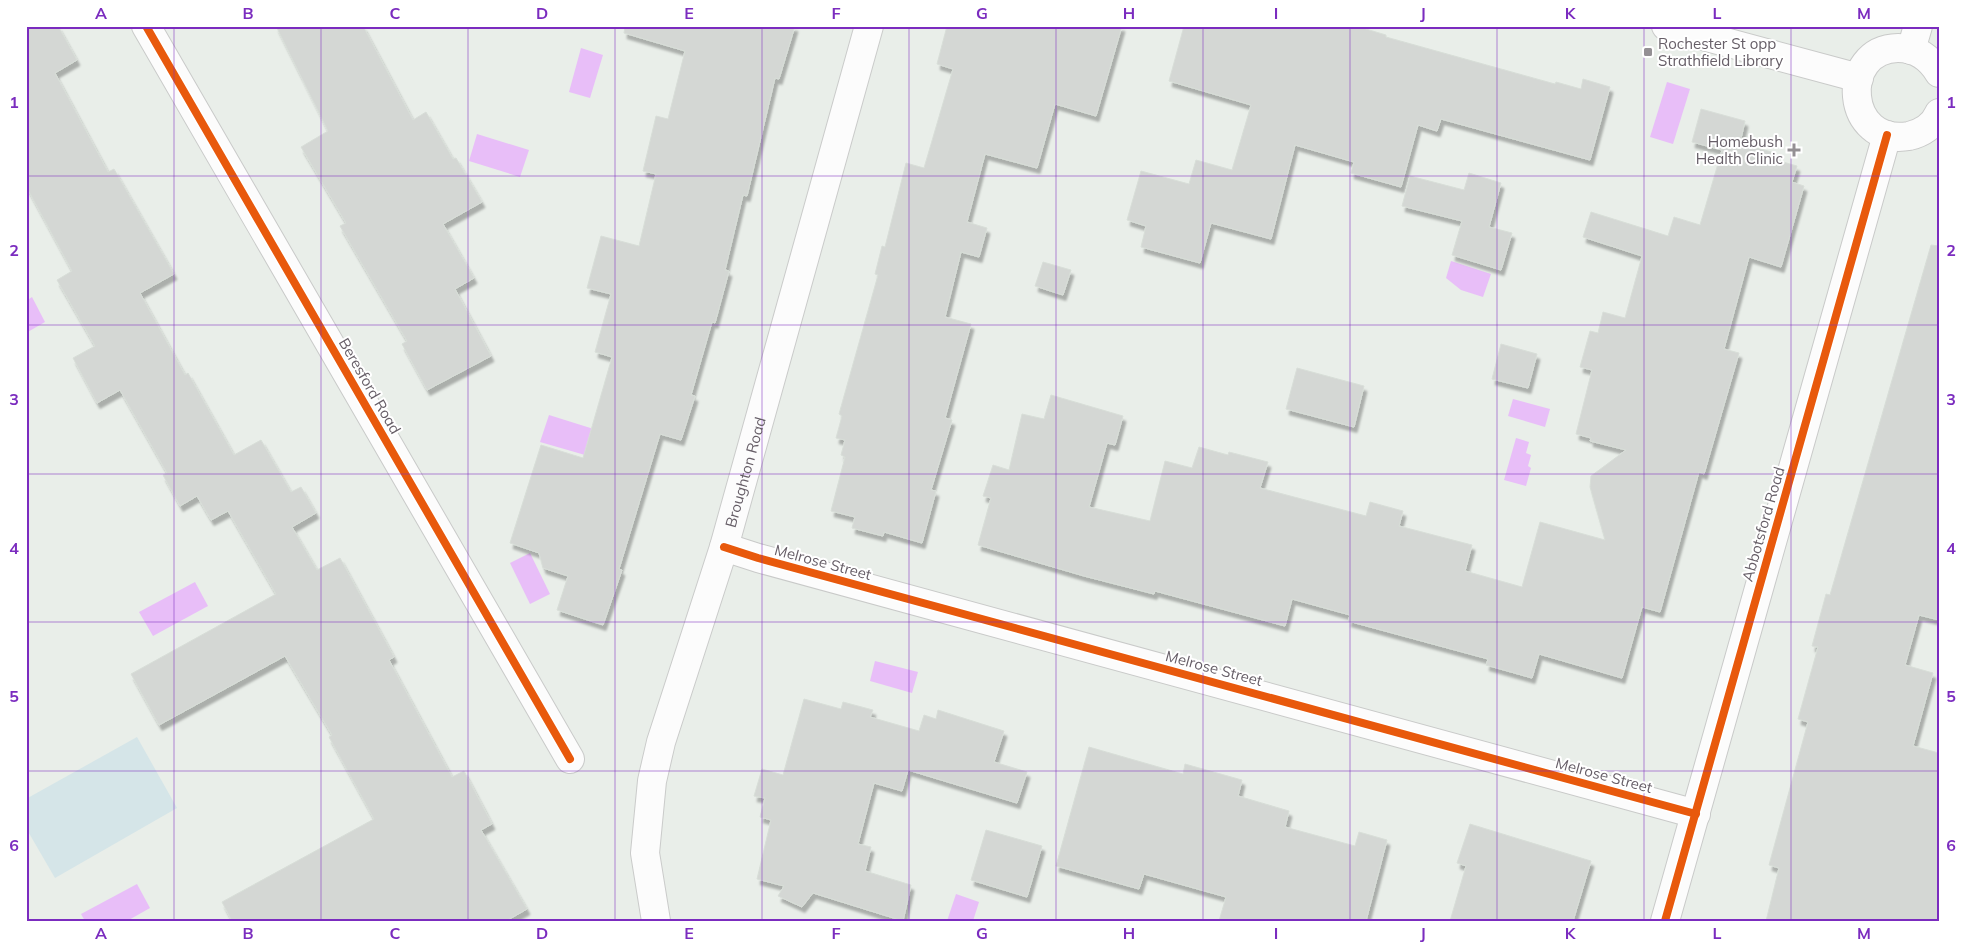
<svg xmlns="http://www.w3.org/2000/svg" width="1965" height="947" viewBox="0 0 1965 947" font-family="Mulish,sans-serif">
<defs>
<filter id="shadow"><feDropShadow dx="3" dy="5.5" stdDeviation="1" flood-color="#0004"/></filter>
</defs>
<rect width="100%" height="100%" fill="#e9eee9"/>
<!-- green -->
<polygon fill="#d5e5e8" points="137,737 177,808 55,878 26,828 26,799"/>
<!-- water -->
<g fill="#e8bef8">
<polygon points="581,48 603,55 590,98 569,92"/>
<polygon points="1667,82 1690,89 1673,144 1650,137"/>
<polygon points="477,134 529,150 520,177 469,161"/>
<polygon points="1451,261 1491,274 1483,297 1461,290 1446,278"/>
<polygon points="32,297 45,322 26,333 26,301"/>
<polygon points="1513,399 1550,409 1545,427 1508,416"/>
<polygon points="549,415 600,431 592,457 540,442"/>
<polygon points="1516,438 1529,442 1526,453 1531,455 1528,466 1531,468 1526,486 1504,480"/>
<polygon points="530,553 550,594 530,604 510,563"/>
<polygon points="195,582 208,606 153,636 139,612"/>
<polygon points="875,661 918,672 912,693 870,681"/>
<polygon points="137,884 150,908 127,921 85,921 81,914"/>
<polygon points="956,894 979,902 973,921 947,921"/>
</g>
<!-- building -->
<g fill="#d4d7d4" stroke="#d8ded8" filter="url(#shadow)">
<polygon points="26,26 58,26 77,60 55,73 108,172 114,169 174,274 140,293 185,375 188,373 234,455 261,440 291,492 301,487 316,513 292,527 317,570 340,558 394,657 389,660 452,777 464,771 492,824 481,830 527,909 506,921 232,921 222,902 374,819 329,737 332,735 285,656 159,725 131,674 276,594 228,511 211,520 197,496 180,506 163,475 167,473 120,390 97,403 73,358 95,346 57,280 72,271 26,186"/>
<polygon points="276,26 363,26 413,120 426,112 453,159 456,158 482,202 443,224 474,278 455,289 491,356 427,390 402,344 407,341 340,226 346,223 301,147 328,131"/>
<polygon points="625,26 795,26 779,79 775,78 747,196 743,195 725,270 729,271 715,323 712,322 691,395 695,396 681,440 660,434 619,569 622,570 603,625 557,610 568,576 543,568 539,553 510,543 541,445 583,458 612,357 595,352 611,294 587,288 601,236 639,246 656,174 643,171 656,116 668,119 685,51 624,33"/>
<polygon points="947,26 1122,26 1096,116 1055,104 1037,168 985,154 967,222 987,228 979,257 961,252 945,317 971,324 945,418 952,420 931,490 936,491 922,543 884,532 883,536 852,528 855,517 831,511 845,457 841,455 845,440 836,438 842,416 839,414 878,275 875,274 882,246 885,247 906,163 924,168 953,69 937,64"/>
<polygon points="1184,26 1356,26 1386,35 1386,37 1555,84 1556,82 1581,89 1583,79 1610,87 1590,160 1441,119 1437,131 1418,125 1401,187 1351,173 1354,162 1295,145 1271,239 1211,223 1200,263 1141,247 1146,226 1127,220 1141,171 1189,184 1196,160 1232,170 1251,105 1169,81"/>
<polygon points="1701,109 1745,121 1740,143 1775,153 1773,159 1797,166 1792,182 1804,186 1781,267 1749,257 1724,349 1739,353 1704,474 1699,472 1660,612 1642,607 1622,678 1539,654 1532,678 1486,665 1488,659 1348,621 1350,615 1292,599 1285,626 1155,591 1154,594 1084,576 978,545 991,498 983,496 993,465 1009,470 1022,414 1044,419 1051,395 1123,416 1115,445 1107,443 1089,507 1150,521 1165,461 1192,468 1199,447 1228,455 1229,452 1268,462 1260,488 1366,516 1370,502 1403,511 1399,526 1472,545 1465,571 1522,587 1540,522 1605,540 1590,487 1591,476 1626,450 1590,441 1591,438 1576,434 1592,370 1580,367 1590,331 1598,333 1603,312 1625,318 1642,256 1583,237 1591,212 1668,236 1674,217 1700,225 1722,150 1692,142"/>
<polygon points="1469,173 1501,183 1489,227 1512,233 1501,270 1452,255 1462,221 1402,206 1410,176 1464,190"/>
<polygon points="1931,245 1939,246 1939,620 1919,615 1905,665 1933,673 1913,746 1939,753 1939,921 1766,921 1779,868 1769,865 1808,722 1798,719 1818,647 1812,646 1826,594 1830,595"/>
<polygon points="1043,262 1071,270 1063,295 1035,286"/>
<polygon points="1501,344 1537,354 1528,388 1492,379"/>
<polygon points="1297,368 1364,386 1354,427 1286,409"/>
<polygon points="804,699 841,709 843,702 873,710 870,717 919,731 924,715 936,719 938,710 1004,731 994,762 1027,772 1017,803 908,770 902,791 874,783 858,844 871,847 865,871 911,885 903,921 813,893 802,907 778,896 784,886 757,879 771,820 760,817 765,798 754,796 762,769 783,775"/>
<polygon points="1089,747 1183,774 1185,764 1242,780 1238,796 1289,811 1285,827 1355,846 1359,832 1387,840 1366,921 1219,921 1226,897 1144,874 1139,889 1056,866"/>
<polygon points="1470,824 1591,861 1573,921 1450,921 1466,866 1457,863"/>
<polygon points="986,830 1042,846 1027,897 971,880"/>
</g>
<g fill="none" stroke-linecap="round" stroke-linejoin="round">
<defs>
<g id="minor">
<polyline points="146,26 570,759"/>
<polyline points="1666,26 1859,78"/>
<polyline points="1911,50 1918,26"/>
<path d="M 1939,73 C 1930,58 1916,48 1898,48 C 1838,49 1845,147 1909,136 C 1922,133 1934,125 1939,113"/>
<polyline points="724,547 758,558 1696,814"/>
<polyline points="1665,921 1887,135"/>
</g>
<g id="secondary">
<path id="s1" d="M 656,921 L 645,853 L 652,781 L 661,742 L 724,547 L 869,26"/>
</g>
</defs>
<!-- minor casing -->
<use href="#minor" stroke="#c9cac9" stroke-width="30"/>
<!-- secondary casing -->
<use href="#secondary" stroke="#cacbca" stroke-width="30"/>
<!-- minor -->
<use href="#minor" stroke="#fcfcfc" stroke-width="28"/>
<!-- secondary -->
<use href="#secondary" stroke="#fcfcfc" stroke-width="28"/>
<defs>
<g id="cycleway">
<polyline points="146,26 570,759"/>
<polyline points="724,547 758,558 1696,814"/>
<polyline points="1665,921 1887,135"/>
</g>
</defs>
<!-- cycleway casing -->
<use href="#cycleway" stroke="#fff" stroke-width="11"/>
<!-- cycleway -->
<use href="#cycleway" stroke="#e8590c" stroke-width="8"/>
</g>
<!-- grid -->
<path fill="none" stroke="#7b2cbf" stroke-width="1" stroke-opacity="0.55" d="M 174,26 L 174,921M 321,26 L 321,921M 468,26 L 468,921M 615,26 L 615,921M 762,26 L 762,921M 909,26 L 909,921M 1056,26 L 1056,921M 1203,26 L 1203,921M 1350,26 L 1350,921M 1497,26 L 1497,921M 1644,26 L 1644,921M 1791,26 L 1791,921M 26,176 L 1939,176M 26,325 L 1939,325M 26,474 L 1939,474M 26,622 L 1939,622M 26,771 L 1939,771"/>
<!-- markers -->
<g fill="#949094" stroke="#fff" stroke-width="2">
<rect x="1643" y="47" width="10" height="10" rx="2.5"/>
<path d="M1791.5 142.5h5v5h5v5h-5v5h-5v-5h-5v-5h5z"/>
</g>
<g text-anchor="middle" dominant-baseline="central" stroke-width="4" stroke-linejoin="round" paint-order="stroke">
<!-- poi labels -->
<g font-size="15" fill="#665e67" stroke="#fff" text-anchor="start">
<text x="1658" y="43">Rochester St opp<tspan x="1658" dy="17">Strathfield Library</tspan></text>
<text x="1783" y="141" text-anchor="end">Homebush<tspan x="1783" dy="17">Health Clinic</tspan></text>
</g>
<!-- street labels -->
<g font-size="15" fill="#665e67" stroke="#fff">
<text transform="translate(370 386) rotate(60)">Beresford Road</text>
<text stroke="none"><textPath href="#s1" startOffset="464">Broughton Road</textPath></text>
<text transform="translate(1763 524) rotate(-74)">Abbotsford Road</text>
<text transform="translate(823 562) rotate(15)">Melrose Street</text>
<text transform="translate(1214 668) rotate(15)">Melrose Street</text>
<text transform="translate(1604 775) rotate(15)">Melrose Street</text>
</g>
</g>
<!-- border -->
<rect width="1965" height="947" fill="none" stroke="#ffffff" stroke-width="55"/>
<rect x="28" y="28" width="1910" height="892" fill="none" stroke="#7b2cbf" stroke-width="2"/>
<g font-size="16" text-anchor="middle" font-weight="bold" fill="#7b2cbf">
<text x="101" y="19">A</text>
<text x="248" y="19">B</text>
<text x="395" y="19">C</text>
<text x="542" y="19">D</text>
<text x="689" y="19">E</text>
<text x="836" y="19">F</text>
<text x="982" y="19">G</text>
<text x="1129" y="19">H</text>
<text x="1276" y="19">I</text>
<text x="1423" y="19">J</text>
<text x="1570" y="19">K</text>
<text x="1717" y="19">L</text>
<text x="1864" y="19">M</text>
<text x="14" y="108">1</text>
<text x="1951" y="108">1</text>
<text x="14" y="256">2</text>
<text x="1951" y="256">2</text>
<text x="14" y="405">3</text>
<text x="1951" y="405">3</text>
<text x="14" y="554">4</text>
<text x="1951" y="554">4</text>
<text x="14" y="702">5</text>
<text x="1951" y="702">5</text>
<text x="14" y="851">6</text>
<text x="1951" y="851">6</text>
<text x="101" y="939">A</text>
<text x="248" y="939">B</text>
<text x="395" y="939">C</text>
<text x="542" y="939">D</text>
<text x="689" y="939">E</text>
<text x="836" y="939">F</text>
<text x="982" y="939">G</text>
<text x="1129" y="939">H</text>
<text x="1276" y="939">I</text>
<text x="1423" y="939">J</text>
<text x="1570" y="939">K</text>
<text x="1717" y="939">L</text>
<text x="1864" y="939">M</text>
</g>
</svg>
